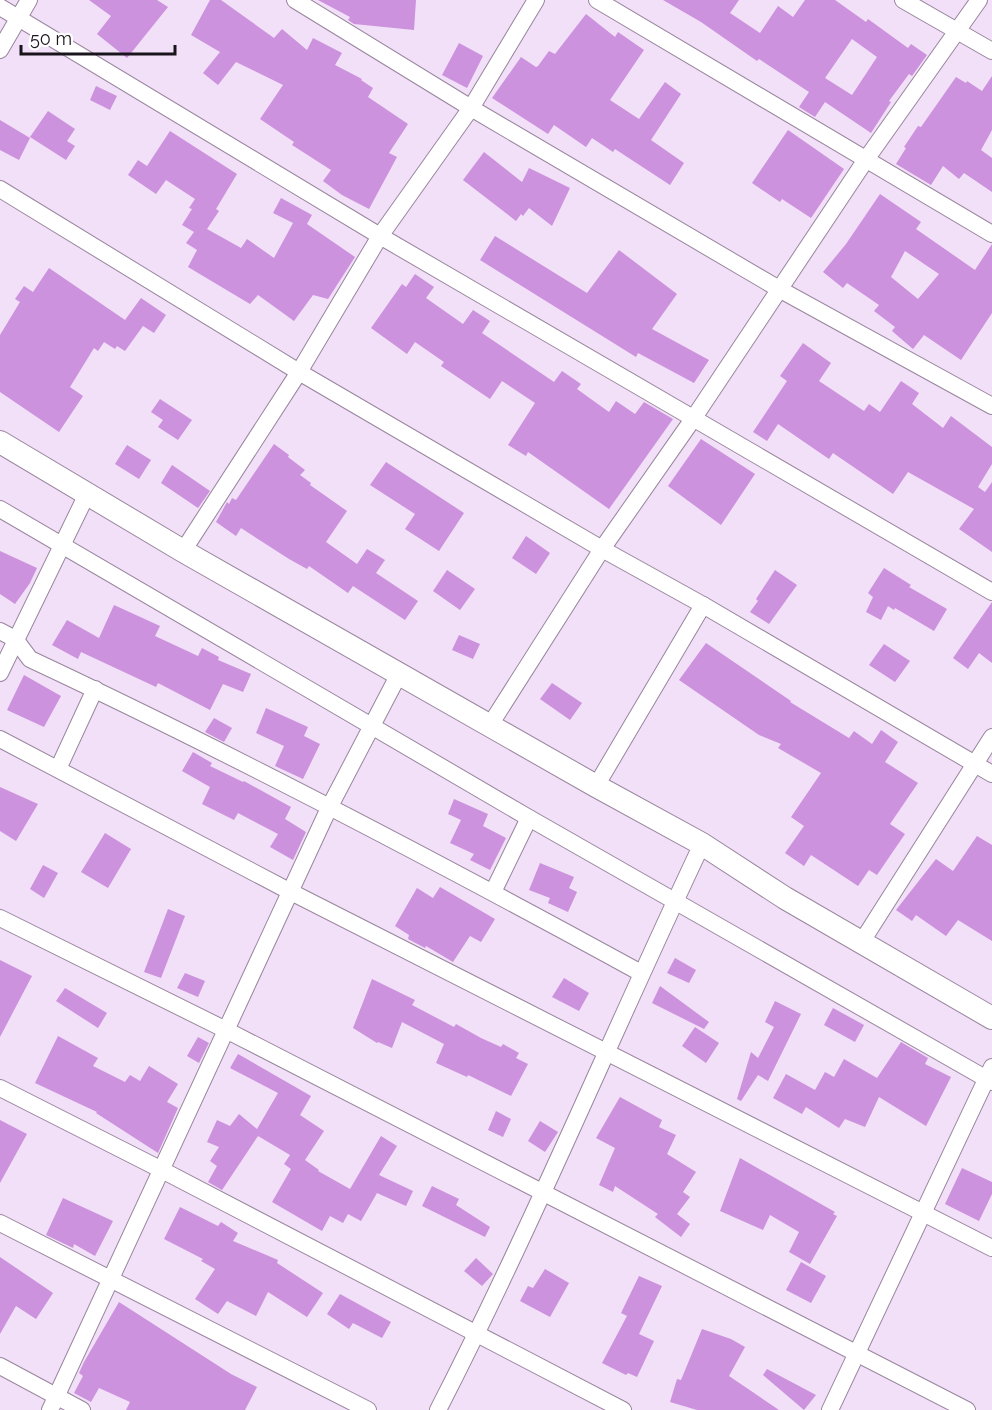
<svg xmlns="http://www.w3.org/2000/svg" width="992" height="1410" viewBox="0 0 992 1410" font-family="Raleway,sans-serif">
<rect width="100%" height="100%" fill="#f2dff8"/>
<!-- building -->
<g fill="#cc92dd" fill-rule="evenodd">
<polygon points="89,0 157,0 168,7 127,58 97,34 111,16"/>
<polygon points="210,0 221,0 274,38 282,29 307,50 313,38 342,53 335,65 362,79 361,80 373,88 368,97 408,124 389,153 397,157 369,209 342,195 323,181 331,170 292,145 294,142 260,119 283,85 236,62 218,85 203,73 220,52 191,35"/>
<polygon points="318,0 416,0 414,30 354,24 348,20 350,17"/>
<path d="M 663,0 L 739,0 L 730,13 L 760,33 L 778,6 L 793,17 L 805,0 L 835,0 L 866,22 L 868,19 L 908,48 L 911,44 L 927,55 L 912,76 L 909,74 L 889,101 L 891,102 L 871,133 L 825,102 L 815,117 L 799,107 L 809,92 L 759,59 L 757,61 L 701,22 ZM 852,39 L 877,57 L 852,95 L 825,78 Z"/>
<polygon points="586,14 615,37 618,32 644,50 610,100 639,119 665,82 681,94 651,140 684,163 670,185 615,149 613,152 592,138 586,147 554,125 548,134 492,98 521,57 536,67 538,66 549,51 555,54"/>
<polygon points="459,43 483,56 467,88 442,75"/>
<polygon points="992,76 992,130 981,150 992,158 992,192 964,173 959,179 943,166 931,185 896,164 906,148 904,147 918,126 921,127 956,77 966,83 967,81 982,91"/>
<polygon points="96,86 117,96 110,110 90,100"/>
<polygon points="48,111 75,129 67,141 75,146 66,160 30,137"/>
<polygon points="0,120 30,138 19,160 0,150"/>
<polygon points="788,130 844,169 811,218 782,199 780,202 752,183"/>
<polygon points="170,131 237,174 216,209 219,211 207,229 241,248 247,239 274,258 293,223 273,213 281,198 312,215 307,224 355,257 328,299 313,295 294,321 258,295 250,304 188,267 197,250 186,243 194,232 182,225 192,209 189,208 195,199 166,180 156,194 128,175 138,160 147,166"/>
<polygon points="484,152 522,182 529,168 570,188 552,226 529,208 523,216 521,214 516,221 463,180"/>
<path d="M 880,194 L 921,222 L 916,229 L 975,270 L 992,244 L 992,313 L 961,360 L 924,335 L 913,349 L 892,331 L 895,327 L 874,311 L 879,305 L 847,283 L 843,288 L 823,272 L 846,244 ZM 905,251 L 939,274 L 918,299 L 891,277 Z"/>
<polygon points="495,236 587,293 619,250 677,294 652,329 709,360 694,383 638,353 636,357 480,260"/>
<polygon points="49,268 125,320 141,298 166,315 154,333 143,326 125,351 117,346 115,349 104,342 98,351 94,348 70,387 83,396 59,432 0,392 0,335 20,302 15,299 24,286 33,292"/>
<polygon points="415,274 434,287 426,298 463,324 473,310 490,321 482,333 554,382 562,371 581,384 577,389 609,412 616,401 635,414 644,402 673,419 609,509 528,452 526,456 508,445 535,403 502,381 490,399 441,366 444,362 415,342 407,354 371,328 402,284 406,287"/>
<polygon points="803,343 831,363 819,381 864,411 869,404 880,412 901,381 919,393 912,404 943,428 951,416 992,447 992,464 978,487 985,492 992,482 992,552 959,529 974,509 908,472 893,494 833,453 829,459 778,424 767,441 753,432 787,381 780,376"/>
<polygon points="160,399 192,420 178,440 158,427 163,420 151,412"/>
<polygon points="701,439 755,474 721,525 668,486"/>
<polygon points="274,444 289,455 288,457 305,470 300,475 311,483 310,485 347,511 326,542 357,564 367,549 385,560 376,573 418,601 405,620 353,586 348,593 309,566 307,569 289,559 241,528 236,536 216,522 227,502 229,504 232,498 236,500"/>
<polygon points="127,445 151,460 139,479 115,464"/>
<polygon points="386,462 464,513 439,551 405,529 415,514 370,485"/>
<polygon points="172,465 210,491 198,508 161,483"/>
<polygon points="526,536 550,553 536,574 512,558"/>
<polygon points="0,551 37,568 30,583 15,604 0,594"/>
<polygon points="884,568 911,585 909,587 947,609 934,631 895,608 894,610 888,606 881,620 866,612 873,597 868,593"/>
<polygon points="447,570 475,589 460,610 433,591"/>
<polygon points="775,570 797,585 769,624 750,612 758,601 756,599"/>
<polygon points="992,602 992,663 979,653 968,669 953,658"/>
<polygon points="114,605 160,626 155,636 198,656 202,648 219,657 218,660 251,674 243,692 223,684 210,710 158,683 156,687 81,652 78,659 52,645 67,620 99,638"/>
<polygon points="459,635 480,644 473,659 452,650"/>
<polygon points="706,643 791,701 790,702 849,738 854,731 872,744 881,730 898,742 885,762 918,783 890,824 905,834 877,875 869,870 858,886 811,855 804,866 785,853 804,826 791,817 821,773 778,748 781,744 759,735 679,680"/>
<polygon points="884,644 910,661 895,682 869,665"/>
<polygon points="24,675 61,696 44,727 7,710"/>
<polygon points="552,683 582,703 570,720 540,699"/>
<polygon points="266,708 308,727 304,736 320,744 303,779 275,766 284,746 256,733"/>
<polygon points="214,718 232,728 224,742 205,732"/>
<polygon points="193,752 212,763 210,766 243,782 244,781 291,807 285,819 306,832 293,860 270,847 278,834 238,813 234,820 202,804 210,787 182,771"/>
<polygon points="0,787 38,804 16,841 0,831"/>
<polygon points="454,799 488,814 483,826 506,838 490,870 470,860 474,854 450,843 461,820 448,814"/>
<polygon points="105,833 131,849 108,888 81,872"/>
<polygon points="977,836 992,845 992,941 958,920 946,936 916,915 912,921 896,910 936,859 953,871"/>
<polygon points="540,863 574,877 569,888 577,892 568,912 548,903 550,898 529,890"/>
<polygon points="43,865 58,873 44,898 30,889"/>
<polygon points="440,887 495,919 481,942 470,936 453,962 426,946 425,948 408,939 409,935 395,926 417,888 433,898"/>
<polygon points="168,909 185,916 161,978 144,972"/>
<polygon points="675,958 696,970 689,983 667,973"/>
<polygon points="0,960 32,976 0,1037"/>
<polygon points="185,973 205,981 198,997 177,988"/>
<polygon points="564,978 589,993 579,1011 552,997"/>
<polygon points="372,979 415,1000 412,1005 454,1027 456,1024 481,1038 501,1047 503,1044 519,1053 516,1058 528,1064 511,1096 468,1075 467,1077 436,1063 444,1044 402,1022 392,1048 378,1042 377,1043 353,1028"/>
<polygon points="660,986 709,1022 704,1029 652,1003"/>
<polygon points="65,988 107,1013 98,1028 56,1001"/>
<polygon points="775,1001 801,1014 768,1081 758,1075 741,1101 737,1099 751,1052 758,1058 774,1027 765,1022"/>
<polygon points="833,1008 864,1025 855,1042 824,1025"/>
<polygon points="695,1027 719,1043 706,1063 682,1046"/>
<polygon points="58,1036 98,1058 93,1066 125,1082 130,1075 140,1081 149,1066 178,1084 167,1102 178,1108 158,1153 96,1113 97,1112 35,1083"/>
<polygon points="198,1037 209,1043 199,1063 187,1056"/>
<polygon points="901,1042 928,1058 925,1064 951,1077 926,1126 879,1097 865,1127 845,1119 839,1128 806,1107 802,1114 773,1098 786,1074 815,1090 825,1072 834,1077 844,1059 877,1078"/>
<polygon points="238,1054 311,1096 300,1115 324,1131 305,1160 319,1170 318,1171 350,1189 381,1136 397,1146 379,1175 413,1191 406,1206 377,1193 361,1221 348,1214 343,1223 330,1216 322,1231 272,1202 291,1169 284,1164 290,1155 258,1136 222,1190 208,1182 217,1166 210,1161 219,1147 207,1142 217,1120 230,1126 239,1114 257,1129 278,1093 230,1068"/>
<polygon points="620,1097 662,1120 659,1127 676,1135 667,1154 696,1172 683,1192 690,1197 677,1214 690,1224 681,1237 655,1217 658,1214 615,1186 613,1192 599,1185 615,1148 596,1138"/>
<polygon points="496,1111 511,1119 503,1137 488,1130"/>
<polygon points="0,1120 27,1134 0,1183"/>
<polygon points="540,1121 558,1132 545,1152 528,1141"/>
<polygon points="740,1158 835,1212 833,1214 837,1216 810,1264 789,1252 799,1232 770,1215 763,1230 720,1211"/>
<polygon points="962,1168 992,1182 992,1194 979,1221 945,1204"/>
<polygon points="432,1186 459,1199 456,1205 490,1227 485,1237 422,1206"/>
<polygon points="63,1198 113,1221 95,1256 74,1244 73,1248 46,1235"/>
<polygon points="180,1207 218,1226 221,1222 238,1233 233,1241 278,1260 277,1263 323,1293 307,1317 268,1292 256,1316 227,1301 218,1314 195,1299 215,1269 201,1261 203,1259 164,1239"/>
<polygon points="0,1257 53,1293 36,1319 16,1306 0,1334"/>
<polygon points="476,1258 493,1274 482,1286 464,1271"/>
<polygon points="801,1262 826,1276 811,1303 786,1290"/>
<polygon points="545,1269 569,1283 550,1317 520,1301 528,1286 533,1288"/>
<polygon points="639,1276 662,1286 639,1334 654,1341 637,1377 628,1373 626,1375 602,1363 627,1316 621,1313"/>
<polygon points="340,1294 391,1322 382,1338 353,1323 349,1329 327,1314"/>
<polygon points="119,1302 231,1374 257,1387 245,1410 126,1410 130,1402 99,1388 91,1402 74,1393 83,1376 79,1373 84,1362"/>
<polygon points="702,1329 731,1339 745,1347 729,1376 779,1410 697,1410 670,1402 677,1379 681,1380"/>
<polygon points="767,1369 816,1395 804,1410 763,1375"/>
</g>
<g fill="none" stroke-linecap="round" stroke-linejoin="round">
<defs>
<g id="street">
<polyline points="295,0 471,108 779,289 992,406"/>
<polyline points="597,0 992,234"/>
<polyline points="903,0 992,51"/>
<polyline points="0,7 380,236 992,592"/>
<polyline points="0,50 29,0"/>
<polyline points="0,189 299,372 602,549 703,605 992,774"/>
<polyline points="0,509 529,818 992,1082"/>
<polyline points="183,551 299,372 380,236 471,108 536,0"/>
<path d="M 0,631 L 15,639 L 30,659 C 237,756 440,863 641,973"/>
<polyline points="0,673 87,494"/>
<polyline points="490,725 602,549 693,419 867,158 979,0"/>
<polyline points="0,739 291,892 992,1248"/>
<polyline points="58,769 95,689"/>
<polyline points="596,786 703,605"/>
<polyline points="493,892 529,818"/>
<polyline points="0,918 226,1030 967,1410"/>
<polyline points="861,943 992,737"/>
<polyline points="0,1088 160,1169 623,1410"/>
<polyline points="0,1223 368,1410"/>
<polyline points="0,1366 82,1410"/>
<polyline points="50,1410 329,808 399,674"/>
<path d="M 438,1410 C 533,1225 613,1032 702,844"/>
<polyline points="830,1410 992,1067"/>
</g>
<polyline id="secondary" points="0,442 183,551 596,786 702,844 785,898 992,1018"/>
</defs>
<!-- street casing -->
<use href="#street" stroke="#98869d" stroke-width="18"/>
<!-- secondary casing -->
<use href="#secondary" stroke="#98869d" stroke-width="24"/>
<!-- street -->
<use href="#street" stroke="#fff" stroke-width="16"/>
<!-- secondary -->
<use href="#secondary" stroke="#fff" stroke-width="22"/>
</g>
<!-- scale -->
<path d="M21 45v9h154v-9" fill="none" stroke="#1a141c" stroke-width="3"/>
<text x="30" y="45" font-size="18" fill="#1a141c" stroke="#ffffff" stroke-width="4.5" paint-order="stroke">50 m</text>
</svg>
